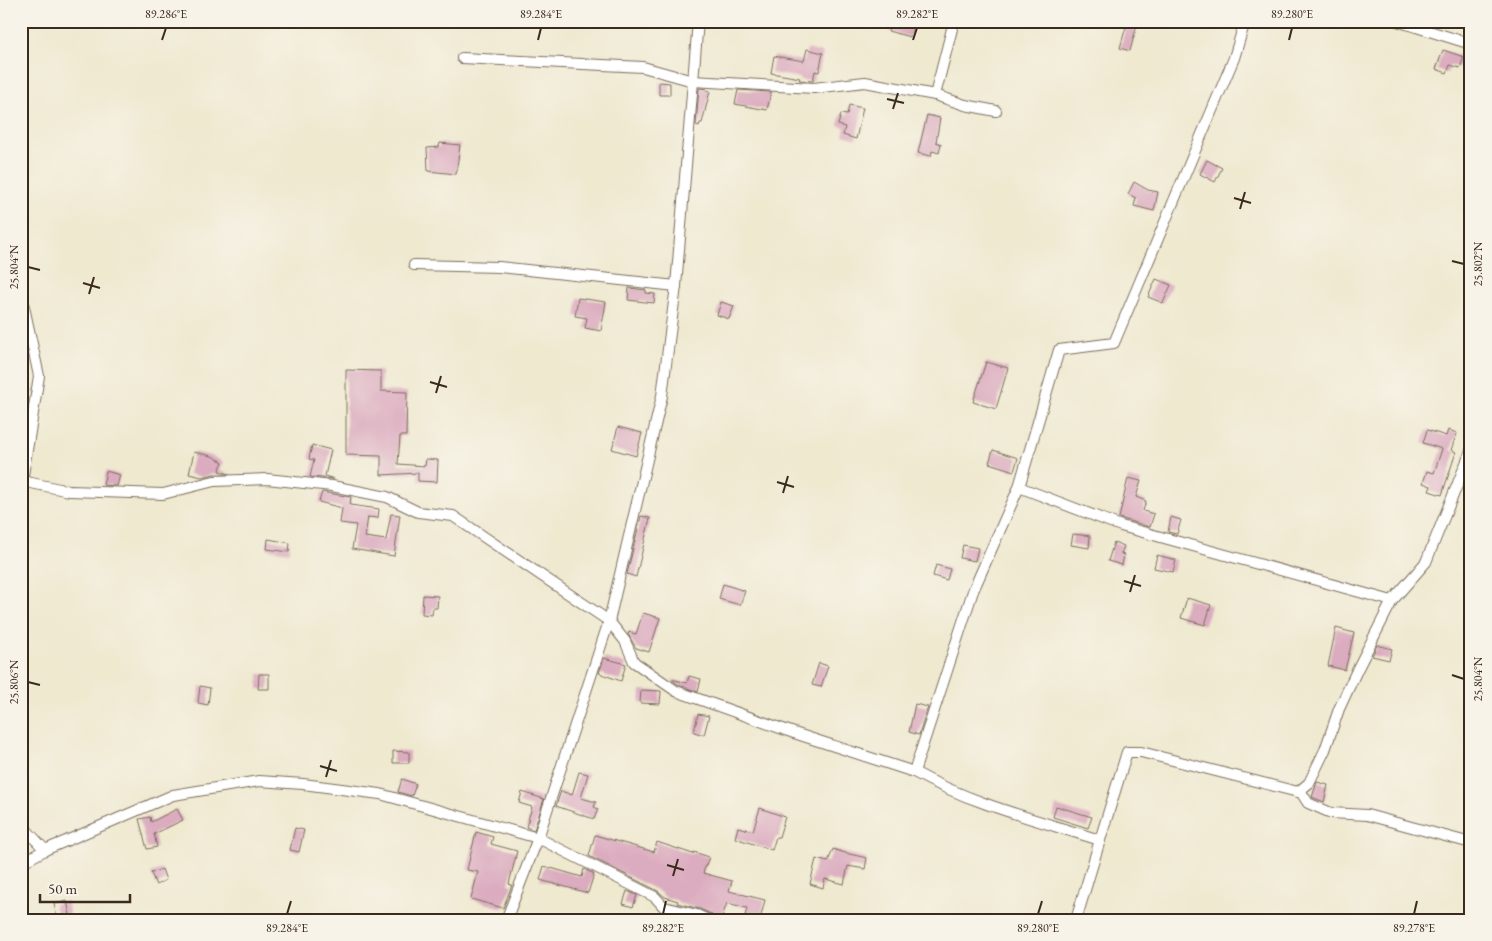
<svg xmlns="http://www.w3.org/2000/svg" width="1492" height="941" viewBox="0 0 1492 941" font-family="'EB Garamond',serif">
<rect width="100%" height="100%" fill="#f7f3e8"/>
<filter id="ink" filterUnits="userSpaceOnUse"><feTurbulence type="fractalNoise" baseFrequency=".02" numOctaves="2"/><feDisplacementMap in="SourceGraphic" scale="10" xChannelSelector="R" yChannelSelector="G"/><feConvolveMatrix kernelMatrix="1 2 1 2 8 2 1 2 1" color-interpolation-filters="sRGB"/></filter>
<filter id="wash" filterUnits="userSpaceOnUse"><feTurbulence type="fractalNoise" baseFrequency=".0096" numOctaves="4" result="noise"/><feDisplacementMap in="SourceGraphic" scale="20" xChannelSelector="R" yChannelSelector="G"/><feGaussianBlur stdDeviation="1.12" result="paint"/><feColorMatrix in="noise" values="0 0 0 0 0 0 0 0 0 0 0 0 0 0 0 0 0 1.4 0 .05"/><feComposite in="paint" operator="in"/></filter>
<g filter="url(#wash)">
<rect width="100%" height="100%" fill="#efe9d0"/>
<g id="blocks">
<!-- building -->
<g fill="#dbacbf">
<polygon points="891,21 914,21 910,37 888,31"/>
<polygon points="1127,23 1137,25 1130,51 1120,48"/>
<polygon points="807,49 823,53 819,72 815,71 813,81 799,80 800,78 771,73 774,56 804,61"/>
<polygon points="1443,50 1464,57 1460,68 1450,65 1447,73 1436,69"/>
<polygon points="659,82 670,83 670,95 659,95"/>
<polygon points="699,88 707,89 706,90 710,91 702,123 700,123 699,126 696,125"/>
<polygon points="738,90 771,92 767,110 735,104"/>
<polygon points="849,105 863,108 856,139 843,135 845,127 838,125 841,114 847,115"/>
<polygon points="927,115 940,118 936,142 941,144 939,153 932,151 931,156 918,153"/>
<polygon points="440,143 460,145 456,174 428,171 427,148 439,147"/>
<polygon points="1207,160 1222,168 1215,182 1200,174"/>
<polygon points="1134,182 1148,190 1158,192 1154,211 1134,206 1136,198 1128,194"/>
<polygon points="1156,279 1171,285 1163,303 1148,297"/>
<polygon points="629,288 646,290 646,293 655,294 654,303 628,300"/>
<polygon points="578,298 606,302 601,331 585,328 587,318 575,316"/>
<polygon points="721,302 734,306 729,319 717,315"/>
<polygon points="986,362 1008,368 996,409 973,402"/>
<polygon points="346,370 381,371 381,391 407,392 406,436 400,436 398,464 425,466 426,459 438,460 437,482 418,481 418,473 381,475 381,456 346,455"/>
<polygon points="618,427 642,433 636,456 612,449"/>
<polygon points="1427,430 1446,436 1448,430 1457,433 1451,450 1456,452 1442,495 1429,491 1431,486 1423,483 1427,471 1434,473 1442,449 1423,443"/>
<polygon points="312,445 331,450 325,476 334,479 310,477 314,460 309,459"/>
<polygon points="993,450 1018,458 1014,471 989,463"/>
<polygon points="194,452 212,456 223,462 219,471 230,474 214,474 202,477 189,474"/>
<polygon points="106,471 120,475 117,486 103,485"/>
<polygon points="1128,478 1141,481 1136,497 1146,501 1143,511 1154,514 1150,527 1119,518"/>
<polygon points="322,492 351,497 350,505 379,509 378,518 368,517 365,537 386,540 391,514 400,515 394,556 352,549 356,525 340,523 342,508 319,502"/>
<polygon points="641,516 650,518 636,577 627,574"/>
<polygon points="1171,517 1181,520 1177,534 1168,532"/>
<polygon points="1073,534 1090,536 1089,548 1071,545"/>
<polygon points="268,539 290,543 289,552 267,549"/>
<polygon points="1114,542 1124,546 1121,554 1124,555 1122,565 1108,561"/>
<polygon points="963,545 978,548 975,561 960,558"/>
<polygon points="1157,555 1176,560 1173,572 1154,568"/>
<polygon points="936,565 950,569 947,580 933,576"/>
<polygon points="723,584 745,591 740,605 719,599"/>
<polygon points="423,595 438,596 437,608 433,608 432,615 422,614"/>
<polygon points="1187,598 1211,605 1205,625 1181,618"/>
<polygon points="643,613 660,618 649,652 636,648 628,634 629,632 636,634"/>
<polygon points="1336,628 1354,633 1345,670 1328,666"/>
<polygon points="1377,645 1392,649 1389,660 1372,656"/>
<polygon points="604,658 626,664 621,681 599,673"/>
<polygon points="819,663 828,666 821,687 812,685"/>
<polygon points="259,674 269,674 269,689 258,689"/>
<polygon points="689,676 701,679 698,692 679,685 671,679 687,683"/>
<polygon points="200,686 210,688 208,705 198,703"/>
<polygon points="641,690 661,691 660,704 640,703"/>
<polygon points="915,704 928,707 919,735 909,732"/>
<polygon points="698,714 709,716 704,735 694,732"/>
<polygon points="393,751 409,752 409,763 393,763"/>
<polygon points="579,772 588,774 581,798 596,802 594,807 598,809 594,819 556,806 561,791 572,795"/>
<polygon points="402,779 416,784 412,796 398,792"/>
<polygon points="1317,782 1328,785 1324,802 1312,797"/>
<polygon points="522,792 544,799 534,830 526,827 532,807 519,803"/>
<polygon points="1056,806 1092,817 1088,828 1053,817"/>
<polygon points="760,808 785,817 779,837 776,837 772,850 735,838 738,827 753,831"/>
<polygon points="177,809 183,820 154,834 157,847 147,849 139,819 150,817 151,822"/>
<polygon points="295,828 304,830 299,852 290,850"/>
<polygon points="476,832 493,837 491,844 517,851 509,884 512,885 503,908 471,899 478,872 467,870"/>
<polygon points="595,835 654,852 657,842 693,854 694,852 709,857 703,873 732,881 729,891 765,900 760,920 744,920 747,908 727,903 721,920 715,920 711,914 700,909 677,903 678,901 665,897 658,891 589,856"/>
<polygon points="833,849 845,853 867,858 865,869 848,866 844,884 825,879 823,888 810,884 816,859 828,862"/>
<polygon points="544,866 582,877 584,869 594,874 588,893 540,880"/>
<polygon points="162,869 166,880 156,885 151,873"/>
<polygon points="627,891 637,895 633,907 623,904"/>
<polygon points="67,901 70,915 57,917 54,904"/>
</g>
</g>
</g>
<g filter="url(#ink)">
<use href="#blocks" fill-opacity="0" stroke="#7a6d5c" stroke-width="1"/>
<g fill="none" stroke-linecap="round" stroke-linejoin="round">
<defs>
<g id="minor">
<polyline points="1397,21 1471,44"/>
<polyline points="462,58 643,67 693,81 814,88 865,82 935,95 954,21"/>
<polyline points="935,95 965,105 996,111"/>
<polyline points="21,229 21,240"/>
<polyline points="414,265 499,267 676,286"/>
<path d="M 21,293 L 39,376 L 22,481 L 69,491 L 163,494 L 214,481 L 267,479 L 332,486 L 387,497 L 418,512 L 453,516 L 609,621 L 625,641 L 634,662 L 676,691 L 794,733 L 914,772 C 972,804 1037,820 1100,840 L 1076,920"/>
<polyline points="1019,487 1121,526 1392,601"/>
<polyline points="914,772 973,591 1019,487 1059,350 1114,343 1234,58 1245,21"/>
<polyline points="1298,792 1301,792 1308,803 1331,813 1367,815 1471,843"/>
<polyline points="21,824 45,850"/>
<polyline points="1100,840 1127,752 1141,752 1298,792 1309,783 1325,750 1339,709 1358,668 1392,601 1426,562 1471,451"/>
<polyline points="21,863 45,850 173,795 259,781 303,784 380,794 538,838 655,897 664,907 697,915 708,920"/>
<polyline points="506,920 538,838 609,621 662,396 676,286 698,21"/>
</g>
</defs>
<!-- minor casing -->
<use href="#minor" stroke="#7a6d5c" stroke-width="12"/>
<!-- minor -->
<use href="#minor" stroke="#fff" stroke-width="10"/>
</g>
</g>
<!-- ticks -->
<path fill="none" stroke="#3b2a1e" stroke-width="2" d="M 162,40 L 166,28M 538,40 L 541,28M 913,40 L 917,28M 1289,40 L 1292,28M 887,99 L 904,103M 893,109 L 898,93M 1234,198 L 1251,203M 1240,209 L 1245,192M 1452,261 L 1464,264M 28,267 L 40,270M 83,283 L 100,288M 89,294 L 94,277M 430,382 L 447,387M 436,393 L 441,376M 777,482 L 794,487M 783,493 L 788,476M 1124,581 L 1141,586M 1130,592 L 1135,575M 1452,675 L 1464,679M 28,682 L 40,685M 320,766 L 337,771M 326,777 L 331,760M 667,865 L 684,870M 673,876 L 678,859M 287,914 L 291,901M 663,914 L 666,901M 1038,914 L 1042,901M 1414,914 L 1417,901"/>
<!-- margin -->
<rect width="1492" height="941" fill="none" stroke="#f7f3e8" stroke-width="55"/>
<!-- scale -->
<path d="M40 894v8h90v-8" fill="none" stroke="#3b2a1e" stroke-width="2.5"/>
<text x="48" y="894" font-size="15" fill="#3b2a1e" stroke="#f7f3e8" stroke-width="4" paint-order="stroke">50 m</text>
<rect x="28" y="28" width="1436" height="886" fill="none" stroke="#3b2a1e" stroke-width="2"/>
<g font-size="12" text-anchor="middle" fill="#3b2a1e">
<text x="166" y="18">89.286°E</text>
<text x="541" y="18">89.284°E</text>
<text x="917" y="18">89.282°E</text>
<text x="1292" y="18">89.280°E</text>
<text transform="translate(1478 264) rotate(-90)" y="4">25.802°N</text>
<text transform="translate(14 267) rotate(-90)" y="4">25.804°N</text>
<text transform="translate(1478 679) rotate(-90)" y="4">25.804°N</text>
<text transform="translate(14 682) rotate(-90)" y="4">25.806°N</text>
<text x="287" y="932">89.284°E</text>
<text x="663" y="932">89.282°E</text>
<text x="1038" y="932">89.280°E</text>
<text x="1414" y="932">89.278°E</text>
</g>
</svg>
